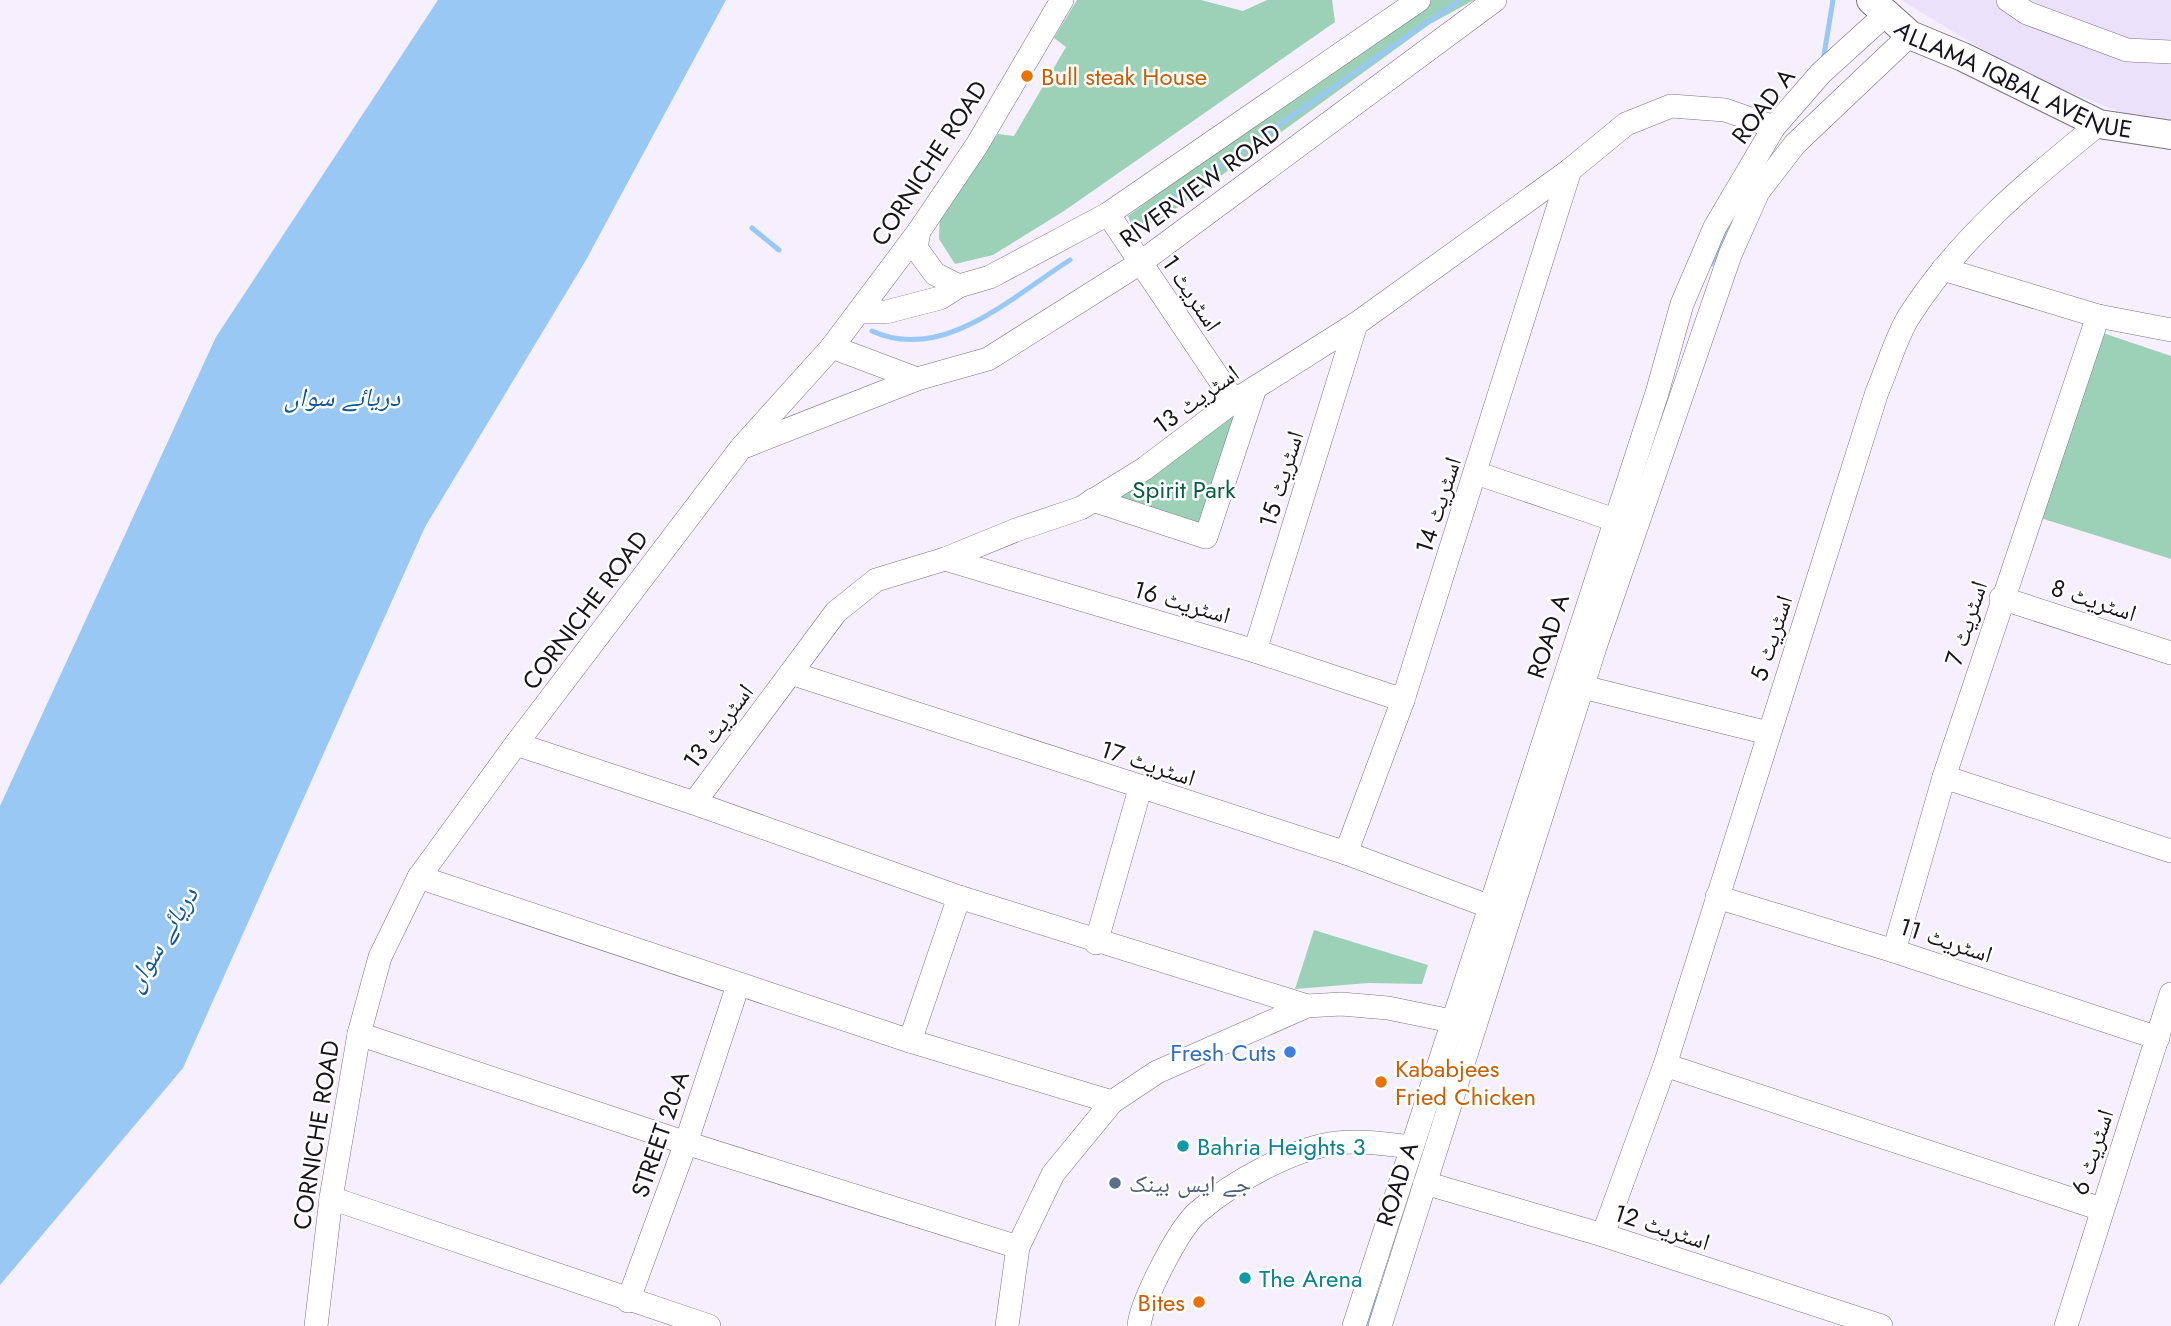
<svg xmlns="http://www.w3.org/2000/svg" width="2171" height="1326" viewBox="0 0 2171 1326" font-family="Jost,'Noto Naskh Arabic',sans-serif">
<rect width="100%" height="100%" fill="#f5effe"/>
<!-- built -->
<polygon fill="#ece1fb" points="1901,0 2171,0 2171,122 2128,115 2052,85 2005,63"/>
<!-- green -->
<g fill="#9dd1b7">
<polygon points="1077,0 1201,0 1243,11 1267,0 1332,0 1335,22 1064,211 993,255 955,264 939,239 940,211 998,134 1014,136 1066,47 1054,38"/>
<polygon points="1419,0 1474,0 1430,24 1160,220 1133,229 1128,216"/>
<polygon points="2097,331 2171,356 2171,559 2034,516"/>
<polygon points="1253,394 1208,532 1109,502"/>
<polygon points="1314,930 1428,965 1422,984 1368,983 1295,989"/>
</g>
<!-- water -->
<polygon fill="#9ac8f5" points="438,0 726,0 586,260 425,527 183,1068 0,1285 0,806 216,337"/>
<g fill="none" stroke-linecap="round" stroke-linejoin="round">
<!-- stream -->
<g stroke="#9ac8f5" stroke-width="5">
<polyline points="1823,61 1833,0"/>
<polyline points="1145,217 1460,0"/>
<polyline points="752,228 779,250"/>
<polyline points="1711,264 1731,226"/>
<path d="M 872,331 C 943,364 1014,295 1070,260"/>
<polyline points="1366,1326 1376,1296"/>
</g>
<defs>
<g id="minor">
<polyline points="2008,0 2027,13 2127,50 2171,52"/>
<polyline points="1108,214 1234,401"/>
<polyline points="919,231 916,248 935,274 959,286"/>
<polyline points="1943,269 2098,316 2171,330"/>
<polyline points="859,312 886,312 940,298 959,286 990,277 1108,214 1419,0"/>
<polyline points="832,347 917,379"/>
<polyline points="746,446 917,379 988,359 1140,263 1495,0"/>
<polyline points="1476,473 1615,520"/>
<polyline points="1093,500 1206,537 1255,388"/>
<polyline points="945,559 1255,651 1403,700"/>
<polyline points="2001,598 2171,653"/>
<polyline points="1255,651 1356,324"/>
<polyline points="791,673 1346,853 1488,906"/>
<polyline points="1583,687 1768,733"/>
<polyline points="516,744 694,803 959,897 1307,1006"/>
<polyline points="1944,777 2171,851"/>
<polyline points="694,803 836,612 876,580 945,559 1016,530 1081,508 1144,469 1234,401 1356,324 1570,170 1626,124 1671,106 1725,110 1774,127"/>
<polyline points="1346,853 1403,700 1570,170"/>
<polyline points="419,877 910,1041 1112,1102"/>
<polyline points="1717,897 1894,951 2158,1038"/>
<polyline points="1096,943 1140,789"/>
<polyline points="1894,951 1944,777 2098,316"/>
<polyline points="359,1034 686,1143 1018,1247"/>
<polyline points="910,1041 959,897"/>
<polyline points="1665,1065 2101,1209"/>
<polyline points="1425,1183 1603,1235 1881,1326"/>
<polyline points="331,1198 709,1326"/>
<path d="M 1603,1235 L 1665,1065 L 1877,392 C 1887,369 1895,340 1908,318 C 1957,240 2028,181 2099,124"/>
<polyline points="628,1301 686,1143 738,985"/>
<polyline points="316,1326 331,1198 359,1034 380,957 419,877 516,744 741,448 832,347 919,231 977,145 1062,0"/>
<polyline points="1007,1326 1018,1247 1053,1174 1112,1102 1157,1072 1307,1006 1341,1004 1388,1008 1466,1024"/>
<path d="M 1139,1326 C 1141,1302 1179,1228 1198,1212 C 1231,1183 1293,1148 1337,1143 C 1362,1140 1387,1144 1412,1147"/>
<polyline points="1354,1326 1657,393 1682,304 1715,227 1774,127 1821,73 1886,14"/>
<polyline points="1380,1326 1595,647 1730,255 1758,192 1795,144 1910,35"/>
<polyline points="2066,1326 2171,994"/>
</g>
<g id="major">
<path id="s1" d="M 1871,0 L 1910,35 L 1963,57 L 2099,124 L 2171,135"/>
</g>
</defs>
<!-- minor casing -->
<use href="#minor" stroke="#7c7389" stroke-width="24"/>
<!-- major casing -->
<use href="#major" stroke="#7c7389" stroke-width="30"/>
<!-- minor -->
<use href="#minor" stroke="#fff" stroke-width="23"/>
<!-- major -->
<use href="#major" stroke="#fff" stroke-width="28"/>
</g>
<!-- markers -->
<g fill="#e8710a" stroke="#fff" stroke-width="2.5">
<circle cx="1027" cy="76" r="7"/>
<circle cx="1381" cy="1082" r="7"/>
<circle cx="1199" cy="1302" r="7"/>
</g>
<circle fill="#3f7fe0" stroke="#fff" stroke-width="2.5" cx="1290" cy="1052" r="7"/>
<g fill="#0f9aa8" stroke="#fff" stroke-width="2.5">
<circle cx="1183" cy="1146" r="7"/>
<circle cx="1245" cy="1278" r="7"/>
</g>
<circle fill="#5c6f8a" stroke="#fff" stroke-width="2.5" cx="1115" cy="1183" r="7"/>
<g text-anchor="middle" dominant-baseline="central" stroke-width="5" stroke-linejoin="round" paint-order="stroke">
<!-- street labels -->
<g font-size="24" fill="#18141d" stroke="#fff">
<text stroke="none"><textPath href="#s1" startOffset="166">ALLAMA IQBAL AVENUE</textPath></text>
<text transform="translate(1763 106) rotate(-53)">ROAD A</text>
<text transform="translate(929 163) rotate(-57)">CORNICHE ROAD</text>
<text transform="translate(1200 185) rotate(-36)">RIVERVIEW ROAD</text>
<text transform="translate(1192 293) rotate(56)">اسٹریٹ 1</text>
<text transform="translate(1196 399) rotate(-36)">اسٹریٹ 13</text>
<text transform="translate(1281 479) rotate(-73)">اسٹریٹ 15</text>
<text transform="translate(1438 505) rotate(-72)">اسٹریٹ 14</text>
<text transform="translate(2094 600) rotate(18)">اسٹریٹ 8</text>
<text transform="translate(1182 602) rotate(16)">اسٹریٹ 16</text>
<text transform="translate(585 610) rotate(-53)">CORNICHE ROAD</text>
<text transform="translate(1966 623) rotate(-72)">اسٹریٹ 7</text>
<text transform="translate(1548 636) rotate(-72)">ROAD A</text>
<text transform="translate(1771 638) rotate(-72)">اسٹریٹ 5</text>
<text transform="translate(718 726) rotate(-53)">اسٹریٹ 13</text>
<text transform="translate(1148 763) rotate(18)">اسٹریٹ 17</text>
<text transform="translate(1946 940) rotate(18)">اسٹریٹ 11</text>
<text transform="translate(660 1134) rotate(-71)">STREET 20-A</text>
<text transform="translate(316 1135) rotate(-81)">CORNICHE ROAD</text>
<text transform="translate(2092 1152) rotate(-72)">اسٹریٹ 6</text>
<text transform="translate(1397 1184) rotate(-72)">ROAD A</text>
<text transform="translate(1662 1227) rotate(18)">اسٹریٹ 12</text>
</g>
<!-- food labels -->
<g font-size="24" fill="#c56008" stroke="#fff" text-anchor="start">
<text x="1041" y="76">Bull steak House</text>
<text x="1395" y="1068">Kababjees<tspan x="1395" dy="28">Fried Chicken</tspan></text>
<text x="1185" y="1302" text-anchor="end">Bites</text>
</g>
<!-- park labels -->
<g font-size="24" fill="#075c3f" stroke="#fff">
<text x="1184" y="489">Spirit Park</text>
</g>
<!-- shop labels -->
<g font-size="24" fill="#366cbe" stroke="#fff" text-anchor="end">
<text x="1276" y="1052">Fresh Cuts</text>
</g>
<!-- culture labels -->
<g font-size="24" fill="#0d838f" stroke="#fff" text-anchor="start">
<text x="1197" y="1146">Bahria Heights 3</text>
<text x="1259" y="1278">The Arena</text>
</g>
<!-- service labels -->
<g font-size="24" fill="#4e5e75" stroke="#fff" text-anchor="start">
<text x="1129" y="1183">جے ایس بینک</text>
</g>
<!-- water labels -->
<g font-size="26" font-style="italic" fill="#12578e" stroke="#fff">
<text x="342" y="397">دریائے سواں</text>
<text transform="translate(161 939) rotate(-59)">دریائے سواں</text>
</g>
</g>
</svg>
